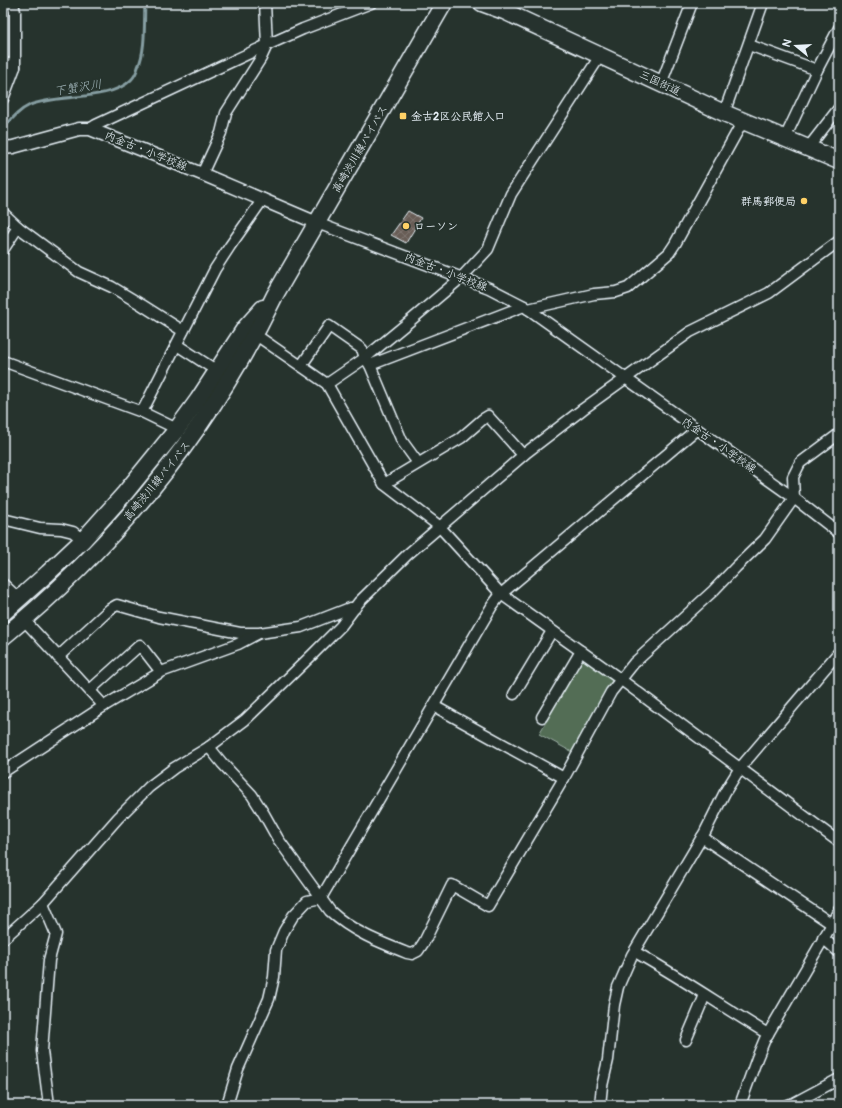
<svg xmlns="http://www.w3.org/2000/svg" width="842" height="1108" viewBox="0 0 842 1108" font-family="Pangolin,'Klee One',sans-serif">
<defs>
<pattern id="building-cross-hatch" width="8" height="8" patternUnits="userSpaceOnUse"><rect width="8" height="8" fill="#685d56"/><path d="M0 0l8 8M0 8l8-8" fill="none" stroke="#7e756f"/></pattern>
</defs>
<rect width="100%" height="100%" fill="#26332d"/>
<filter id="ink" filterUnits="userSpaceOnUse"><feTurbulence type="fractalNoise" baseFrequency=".025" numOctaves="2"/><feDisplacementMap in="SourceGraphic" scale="8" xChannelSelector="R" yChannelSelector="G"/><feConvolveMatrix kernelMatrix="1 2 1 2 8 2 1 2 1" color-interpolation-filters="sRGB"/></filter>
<g filter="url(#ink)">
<!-- green -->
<polygon fill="#526d54" stroke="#9dafa6" points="583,657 612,677 613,681 572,752 539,734"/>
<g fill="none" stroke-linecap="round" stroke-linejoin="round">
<!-- stream -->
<path stroke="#869ea2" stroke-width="3" d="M 3,129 C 11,120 19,110 30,105 C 58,94 110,101 131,80 C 134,77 137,71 138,67 C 146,50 144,22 145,3"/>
</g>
<!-- building -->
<polygon fill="url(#building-cross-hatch)" stroke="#e8f1f8" points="408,211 421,218 406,243 391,235"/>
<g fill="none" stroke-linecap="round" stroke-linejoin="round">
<defs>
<g id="minor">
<polyline points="749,45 817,70"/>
<polyline points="3,62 15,67"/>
<polyline points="661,84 692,3"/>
<polyline points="3,99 15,67 15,12 13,3"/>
<polyline points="724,113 763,3"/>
<polyline points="90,129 96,125 267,45 303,29 371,3"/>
<polyline points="785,138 817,70 839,28"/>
<polyline points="808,148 839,108"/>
<polyline points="202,174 221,133 226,113 261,58 267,45 265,3"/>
<polyline points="3,213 18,227 79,272 112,287 142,305 183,331"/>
<polyline points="317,223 489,288 524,306 794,498 839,533"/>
<polyline points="3,250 18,227"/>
<polyline points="528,309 594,294 616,292 628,288 669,253 675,244 743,121"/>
<polyline points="256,335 327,384 384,484 439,526 501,594 620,679 839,842"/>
<polyline points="177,345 217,371"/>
<polyline points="3,361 142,412 177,429"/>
<polyline points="370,365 402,441 418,463"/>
<polyline points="301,366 329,326 362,349 365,358 370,365 524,306"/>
<polyline points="327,384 365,358 410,321 462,277 488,249 511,194 600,56"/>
<polyline points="142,412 215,269 230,246 263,199"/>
<polyline points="384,484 461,438 483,419 488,416 523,455"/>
<polyline points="3,519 40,528 61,529 73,532 83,540"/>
<polyline points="3,584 19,599"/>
<polyline points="24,620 104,706"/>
<polyline points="58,657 110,609 117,605 159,617 240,633 259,633 301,627 350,608 355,608"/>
<polyline points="90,690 140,645 161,672"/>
<polyline points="514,694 552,631"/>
<polyline points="434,706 564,778"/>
<polyline points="542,717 581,651"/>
<path d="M 209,747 L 222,763 L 252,795 L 264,814 L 278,839 L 330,911 C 351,931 379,942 407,953 L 412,954 L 418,951 L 424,942 L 452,885 L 488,906 L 564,778 L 611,692 L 634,663 L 713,591 L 736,567 L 765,539 L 794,498 L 793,477 L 800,463 L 839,434"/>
<polyline points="3,772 104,706 161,672 238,644 257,634"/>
<polyline points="702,837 832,924"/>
<polyline points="43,903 56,934 49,960 42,1051 49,1105"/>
<polyline points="823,938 839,952"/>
<polyline points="3,939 43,903 118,818 149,787 174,768 209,747 245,720 312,655 341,626 359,602 408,554 527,452 583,409 690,332 769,293 839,241"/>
<path d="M 635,952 C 680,977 723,1007 768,1034"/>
<polyline points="686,1040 705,995"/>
<polyline points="227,1105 238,1069 269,999 274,977 276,950 284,931 293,916 307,901 321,898 492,606 501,594 697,429"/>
<polyline points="600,1105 602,1086 608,1060 614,1005 618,987 632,955 705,832 725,792 740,768 839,652"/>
<polyline points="740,1105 757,1058 765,1039 832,924 839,909"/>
<polyline points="787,1105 794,1103 839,1079"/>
</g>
<polyline id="tertiary" points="3,148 13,147 79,129 90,129 202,174 317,223"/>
<g id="primary">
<polyline points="482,3 504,11 724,113 839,161"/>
<polyline points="3,613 48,573 83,540 125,493 177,429 198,400 245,328 263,308"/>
<path d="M 3,637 C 119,542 209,431 275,295 L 444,3"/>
</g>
</defs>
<!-- minor casing -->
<use href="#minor" stroke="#e8f1f8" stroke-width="13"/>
<!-- tertiary casing -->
<use href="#tertiary" stroke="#e8f1f8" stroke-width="15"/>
<!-- primary casing -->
<use href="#primary" stroke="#e8f1f8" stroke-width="19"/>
<!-- minor -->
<use href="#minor" stroke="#26332d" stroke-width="10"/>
<!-- tertiary -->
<use href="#tertiary" stroke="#26332d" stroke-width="12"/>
<!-- primary -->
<use href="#primary" stroke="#26332d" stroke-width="16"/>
</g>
</g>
<!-- markers -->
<g fill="#ffd166" stroke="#26332d" stroke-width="1.5">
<rect x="399" y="112" width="8" height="8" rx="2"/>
<circle cx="804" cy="201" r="4"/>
<circle cx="406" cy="226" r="4"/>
</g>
<g text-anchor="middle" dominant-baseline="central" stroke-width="3.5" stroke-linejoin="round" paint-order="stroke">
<!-- street labels -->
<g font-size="11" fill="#e8f1f8" stroke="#26332d">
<text transform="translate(660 83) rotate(25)">三国街道</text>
<text transform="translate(360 149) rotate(-60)">高崎渋川線バイパス</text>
<text transform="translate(146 151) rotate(22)">内金古・小学校線</text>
<text transform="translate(446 272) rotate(21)">内金古・小学校線</text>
<text transform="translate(719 445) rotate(35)">内金古・小学校線</text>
<text transform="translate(157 481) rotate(-51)">高崎渋川線バイパス</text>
</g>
<!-- poi labels -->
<g font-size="11" font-weight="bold" fill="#e8f1f8" stroke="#26332d" text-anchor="start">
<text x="411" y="116">金古2区公民館入口</text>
<text x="796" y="201" text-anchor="end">群馬郵便局</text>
<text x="414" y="226">ローソン</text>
</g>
<!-- water labels -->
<g font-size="12" font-style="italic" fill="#a6babf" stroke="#26332d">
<text transform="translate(78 88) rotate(-9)">下蟹沢川</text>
</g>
</g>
<!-- margin -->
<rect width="842" height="1108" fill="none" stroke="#26332d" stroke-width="16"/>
<rect x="8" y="8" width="826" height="1092" fill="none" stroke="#e8f1f8" stroke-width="1.5" filter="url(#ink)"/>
<!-- north arrow -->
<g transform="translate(796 46) rotate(288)" stroke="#26332d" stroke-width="3" paint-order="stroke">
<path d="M0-3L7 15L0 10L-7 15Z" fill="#e8f1f8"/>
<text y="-6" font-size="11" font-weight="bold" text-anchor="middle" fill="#e8f1f8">N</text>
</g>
</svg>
